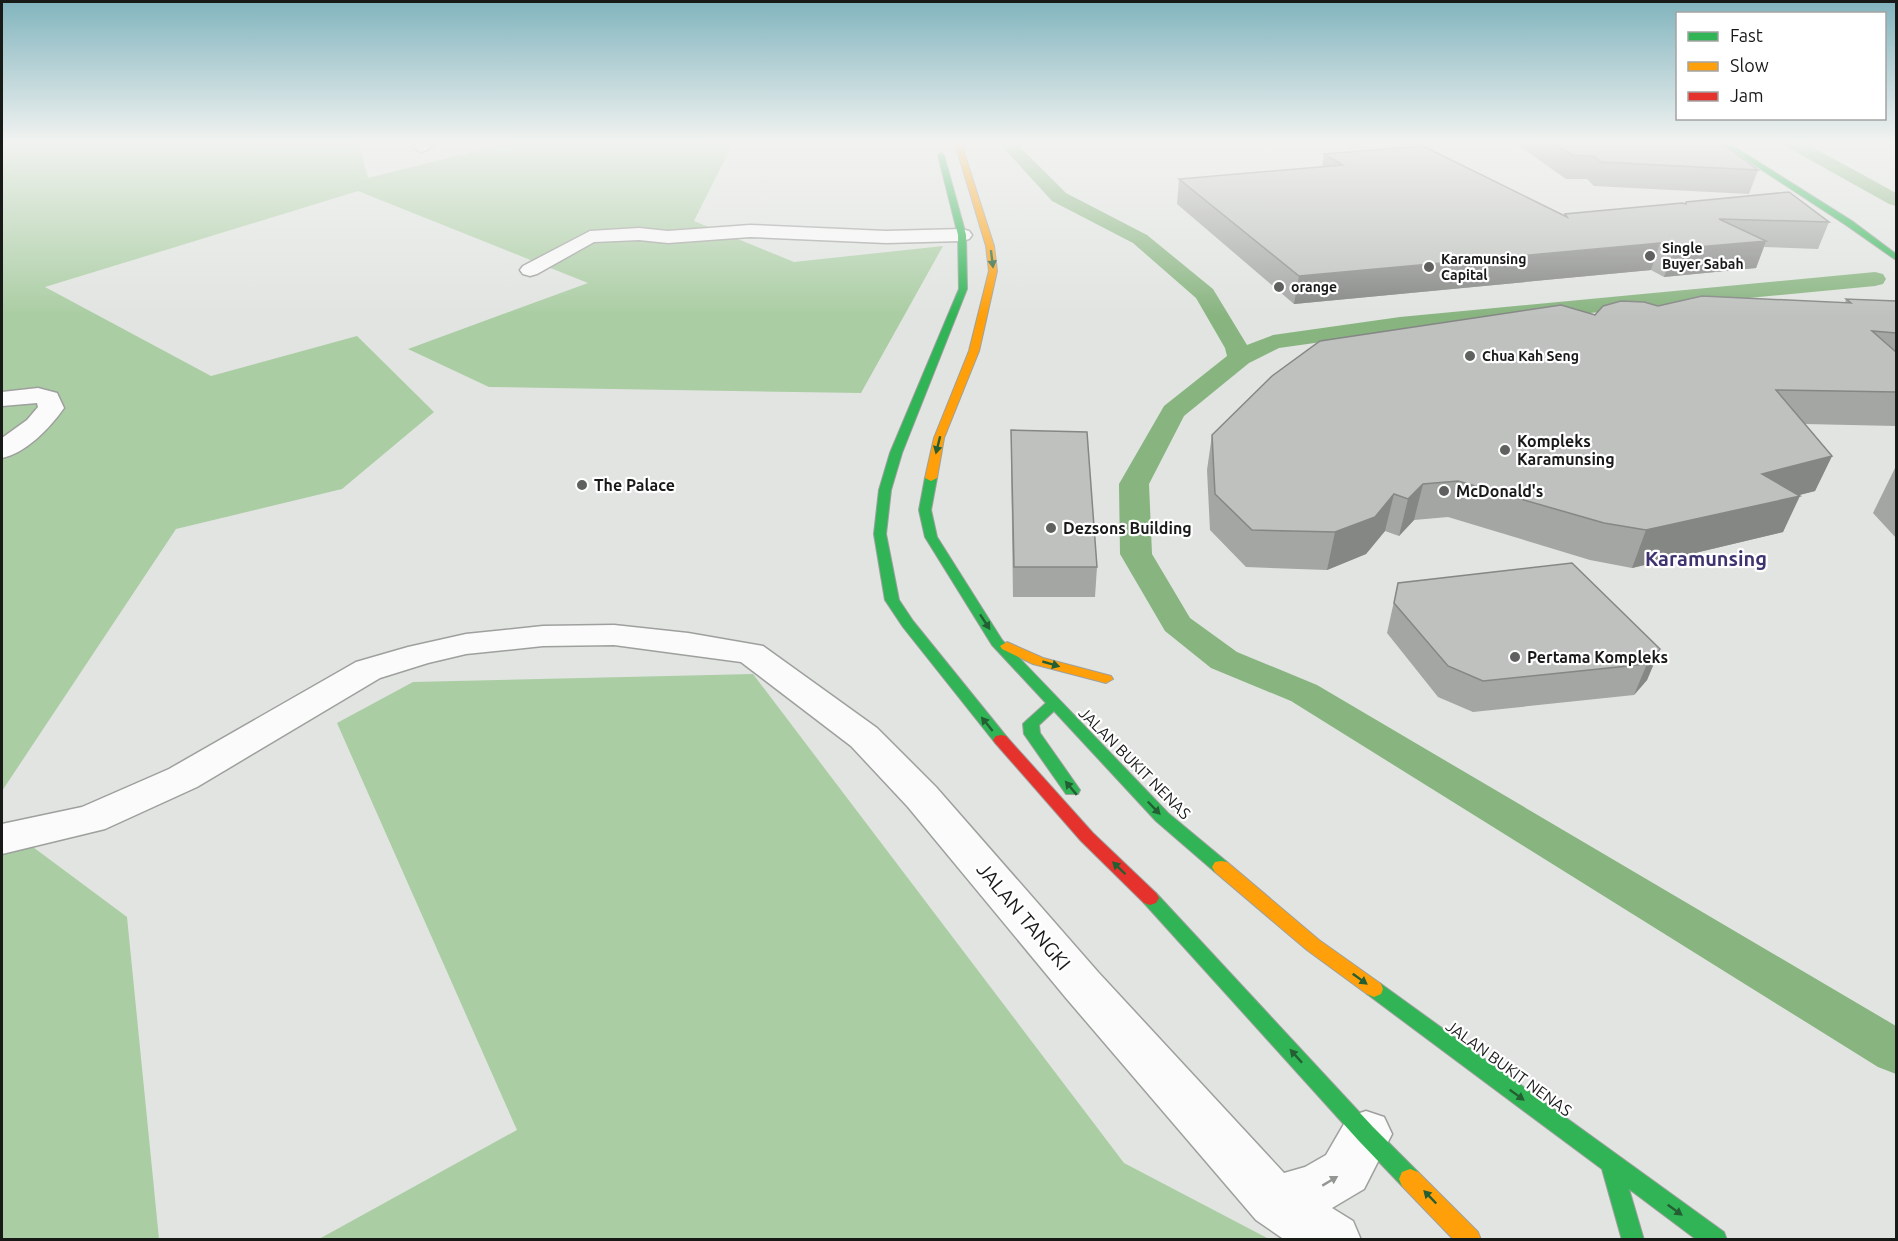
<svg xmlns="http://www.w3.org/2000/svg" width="1898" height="1241" viewBox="0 0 1898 1241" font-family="Ubuntu,sans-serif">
<rect width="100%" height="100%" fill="#e1e4e0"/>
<!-- forest -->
<g fill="#aacda3">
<polygon points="7,143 359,143 368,178 507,143 709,143 732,145 694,221 794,262 943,246 861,393 489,387 408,349 588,283 358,191 45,287 211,376 357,336 434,412 342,489 176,529 2,791 2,146"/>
<polygon points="753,674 1124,1163 1269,1239 319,1239 517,1130 337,723 413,682"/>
<polygon points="2,824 127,917 159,1239 2,1239"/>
</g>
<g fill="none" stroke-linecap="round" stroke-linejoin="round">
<!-- canal -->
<g fill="#88b480" fill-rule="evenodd">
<polygon points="999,143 1016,143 1066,193 1147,235 1213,289 1247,345 1273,335 1400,317 1875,272 1883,274 1886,279 1883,284 1875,286 1400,331 1279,348 1249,363 1184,416 1149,484 1152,554 1190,618 1237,652 1317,685 1896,1026 1896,1074 1878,1067 1291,701 1211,668 1165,631 1120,554 1119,484 1164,406 1227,356 1225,348 1196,298 1133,243 1052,201"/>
<polygon points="1785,143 1805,143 1896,193 1896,206 1889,204 1787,147"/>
</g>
<defs>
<g id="street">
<polygon points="417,143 435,143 427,150 421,152 413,147"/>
<polygon points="750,225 886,231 962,229 969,231 972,235 969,239 962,241 886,243 750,237 668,243 639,240 594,242 537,274 530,276 523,274 520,270 523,266 590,231 639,228 668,231"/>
<path d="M 38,388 L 57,393 L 64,408 C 50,428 26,453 2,458 L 2,438 L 27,420 L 38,407 L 37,403 L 2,406 L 2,392 Z"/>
<polygon points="614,625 688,633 763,646 877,728 936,787 1098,972 1284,1173 1305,1167 1326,1155 1348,1117 1366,1111 1384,1117 1392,1134 1364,1189 1332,1208 1353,1221 1361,1240 1285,1240 1256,1220 1066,998 908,807 851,746 741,662 614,645 543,646 466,654 428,663 380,678 197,787 105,829 2,854 2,824 82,807 169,769 356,662 408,647 466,634 543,626"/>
</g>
<g id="fast">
<polygon points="1721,143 1728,143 1852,221 1896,254 1896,260 1846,225"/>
<polygon points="941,153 944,155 966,235 967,289 902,453 891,490 886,534 899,600 913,621 1006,736 1009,740 1006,744 996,744 903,627 885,600 874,534 879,490 890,453 959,289 958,235 938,155"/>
<polygon points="931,475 937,478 931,510 937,537 1002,640 1168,813 1227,862 1230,867 1227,872 1221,873 1215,872 1156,821 1054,711 1039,725 1040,733 1080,790 1078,794 1066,794 1024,734 1023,724 1026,721 1046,703 992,645 925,537 919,510 925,478"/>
<polygon points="1150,891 1156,893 1373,1127 1418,1172 1421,1179 1418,1186 1410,1189 1402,1186 1359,1141 1144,903 1141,898 1144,893"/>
<polygon points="1374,981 1381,984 1724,1232 1727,1240 1697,1240 1629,1189 1644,1240 1622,1240 1602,1169 1367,994 1365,989 1367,984"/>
</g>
<g id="slow">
<polygon points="955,143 961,143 994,246 997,271 979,351 944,438 937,478 931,481 925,478 934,438 969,351 989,271 986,246"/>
<polygon points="1007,642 1043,658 1111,676 1113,679 1106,683 1033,664 1002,649 1000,646"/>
<polygon points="1221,861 1227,862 1319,940 1381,984 1383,989 1381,994 1374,997 1367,994 1307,950 1215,872 1212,867 1215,862"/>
<polygon points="1410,1169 1418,1172 1478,1232 1481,1240 1454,1240 1402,1186 1399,1179 1402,1172"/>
</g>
<polygon id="jam" points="1001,735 1006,736 1093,833 1156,893 1159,898 1156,903 1150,905 1144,903 1081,841 996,744 993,740 996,736"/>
</defs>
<!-- street casing -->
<use href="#street" stroke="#9ea09e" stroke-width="3"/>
<!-- fast casing -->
<use href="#fast" stroke="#9ea09e" stroke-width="2"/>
<!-- slow casing -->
<use href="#slow" stroke="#9ea09e" stroke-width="2"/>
<!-- jam casing -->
<use href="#jam" stroke="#9ea09e" stroke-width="2"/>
<!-- street -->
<use href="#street" fill="#fafbfa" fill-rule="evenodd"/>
<!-- fast -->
<use href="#fast" fill="#30b455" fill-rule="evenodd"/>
<!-- slow -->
<use href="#slow" fill="#ff9f0a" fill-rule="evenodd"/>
<!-- jam -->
<use href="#jam" fill="#e5322d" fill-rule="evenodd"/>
</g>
<!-- wall -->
<g fill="#a3a6a3">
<polygon points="1515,143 1721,143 1758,170 1749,194 1594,186 1587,179 1566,179"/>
<polygon points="1324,154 1564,215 1565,214 1685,204 1829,222 1818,249 1764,247 1756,268 1664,277 1651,270 1294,304 1177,204 1179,179 1322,167"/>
<polygon points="1846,299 1896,301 1896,426 1805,424 1832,456 1815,491 1799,495 1783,532 1632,568 1590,560 1448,517 1414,520 1399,536 1385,531 1366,554 1327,570 1246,567 1210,530 1207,470 1212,435 1595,315 1658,306 1845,303"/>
<polygon points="1011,430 1097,567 1095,597 1013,597 1011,457"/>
<polygon points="1896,466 1896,538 1873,513"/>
<polygon points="1398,583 1660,649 1647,680 1634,695 1473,712 1438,697 1387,633"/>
</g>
<!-- shaded-wall -->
<g fill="#858785">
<polygon points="1766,241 1756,268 1664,277 1674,249"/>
<polygon points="1660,243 1651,270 1294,304 1299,276"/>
<polygon points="1832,456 1815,491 1792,497 1800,496 1783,532 1632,568 1646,530 1762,474"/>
<polygon points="1423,484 1414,520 1399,536 1408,499"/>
<polygon points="1394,494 1385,531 1366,554 1327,570 1335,532"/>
<polygon points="1660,649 1647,680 1634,695 1647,664"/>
</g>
<!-- building -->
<g fill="#bec1be" stroke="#858785" stroke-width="1.5">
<polygon points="1553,143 1721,143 1758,170 1601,162 1594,156 1572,155"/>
<polygon points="1423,146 1567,217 1565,214 1682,203 1686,204 1686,202 1789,192 1829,222 1719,219 1766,241 1674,249 1660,243 1299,276 1179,179 1343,165 1324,154"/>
<polygon points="1702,296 1851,303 1846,299 1896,301 1896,333 1872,331 1896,352 1896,392 1776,390 1832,456 1762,474 1800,496 1646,530 1604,523 1458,481 1423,484 1408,499 1394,494 1375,517 1335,532 1252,530 1215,494 1212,435 1272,376 1320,341 1561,305 1595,315 1603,306 1621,301 1644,302 1658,306"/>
<polygon points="1011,430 1087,432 1097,567 1014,567"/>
<polygon points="1572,563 1660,649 1647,664 1483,681 1448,666 1394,603 1398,583"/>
</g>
<!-- one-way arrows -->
<defs><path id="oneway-solid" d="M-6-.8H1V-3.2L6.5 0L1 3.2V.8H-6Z" transform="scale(1.5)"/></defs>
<g fill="#235f33">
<use href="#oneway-solid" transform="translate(992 259) rotate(83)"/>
<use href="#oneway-solid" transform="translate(938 445) rotate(104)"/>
<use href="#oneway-solid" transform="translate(985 622) rotate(57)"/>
<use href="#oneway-solid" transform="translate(1051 664) rotate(16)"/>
<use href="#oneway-solid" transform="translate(987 724) rotate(-129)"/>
<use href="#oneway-solid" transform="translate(1071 788) rotate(-130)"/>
<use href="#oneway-solid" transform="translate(1154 808) rotate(46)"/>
<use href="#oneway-solid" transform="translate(1119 868) rotate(-136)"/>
<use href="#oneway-solid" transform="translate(1360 979) rotate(36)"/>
<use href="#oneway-solid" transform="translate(1296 1056) rotate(-132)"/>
<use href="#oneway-solid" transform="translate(1517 1095) rotate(36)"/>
<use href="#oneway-solid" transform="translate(1430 1197) rotate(-134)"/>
<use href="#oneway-solid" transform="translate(1675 1210) rotate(36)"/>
</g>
<use fill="#949694" href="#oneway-solid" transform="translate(1330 1181) rotate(-31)"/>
<!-- sky -->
<linearGradient id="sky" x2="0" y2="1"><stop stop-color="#81b4be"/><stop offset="0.45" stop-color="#f2f3f1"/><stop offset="1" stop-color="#f2f3f1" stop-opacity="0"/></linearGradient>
<rect width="1898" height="316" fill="url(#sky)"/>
<!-- markers -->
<g fill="#5e615e" stroke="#fff" stroke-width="2">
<circle cx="1650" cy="256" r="6"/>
<circle cx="1429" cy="267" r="6"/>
<circle cx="1279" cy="287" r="6"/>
<circle cx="1470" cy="356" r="6"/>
<circle cx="1505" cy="450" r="6"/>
<circle cx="582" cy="485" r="6"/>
<circle cx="1444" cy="491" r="6"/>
<circle cx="1051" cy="528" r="6"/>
<circle cx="1515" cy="657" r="6"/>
</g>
<g text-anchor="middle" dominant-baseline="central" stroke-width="4.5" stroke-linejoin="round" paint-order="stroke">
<!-- far-poi labels -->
<g font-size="14" font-weight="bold" fill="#181a18" stroke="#fff" text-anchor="start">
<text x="1662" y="248">Single<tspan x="1662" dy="16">Buyer Sabah</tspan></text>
<text x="1441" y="259">Karamunsing<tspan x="1441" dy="16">Capital</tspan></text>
<text x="1291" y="287">orange</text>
<text x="1482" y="356">Chua Kah Seng</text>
</g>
<!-- poi labels -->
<g font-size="16" font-weight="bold" fill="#181a18" stroke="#fff" text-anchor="start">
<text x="1517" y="441">Kompleks<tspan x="1517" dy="18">Karamunsing</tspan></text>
<text x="594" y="485">The Palace</text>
<text x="1456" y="491">McDonald's</text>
<text x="1063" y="528">Dezsons Building</text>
<text x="1527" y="657">Pertama Kompleks</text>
</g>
<!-- street labels -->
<g font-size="16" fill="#181a18" stroke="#fff">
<text transform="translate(1135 763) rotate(45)">JALAN BUKIT NENAS</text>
<text transform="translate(1509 1068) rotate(36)">JALAN BUKIT NENAS</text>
</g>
<!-- quarter labels -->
<g font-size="20" font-weight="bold" fill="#3f336f" stroke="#fff">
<text x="1706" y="558">Karamunsing</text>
</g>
<!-- near-street labels -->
<g font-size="20" fill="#181a18" stroke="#fff">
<text transform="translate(1024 916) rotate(50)">JALAN TANGKI</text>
</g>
</g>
<!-- border -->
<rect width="1898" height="1241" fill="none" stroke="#181a18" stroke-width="6"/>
<!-- legend -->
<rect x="1676" y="12" width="210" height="108" fill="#ffffff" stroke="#a3a3a3" stroke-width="1.5"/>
<rect x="1688" y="32" width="30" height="9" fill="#30b455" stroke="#a3a3a3" stroke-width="1.5"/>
<text x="1730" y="42" font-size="18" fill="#181a18">Fast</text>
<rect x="1688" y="62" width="30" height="9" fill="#ff9f0a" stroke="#a3a3a3" stroke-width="1.5"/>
<text x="1730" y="72" font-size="18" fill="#181a18">Slow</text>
<rect x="1688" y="92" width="30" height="9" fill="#e5322d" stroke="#a3a3a3" stroke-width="1.5"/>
<text x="1730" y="102" font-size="18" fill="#181a18">Jam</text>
</svg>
